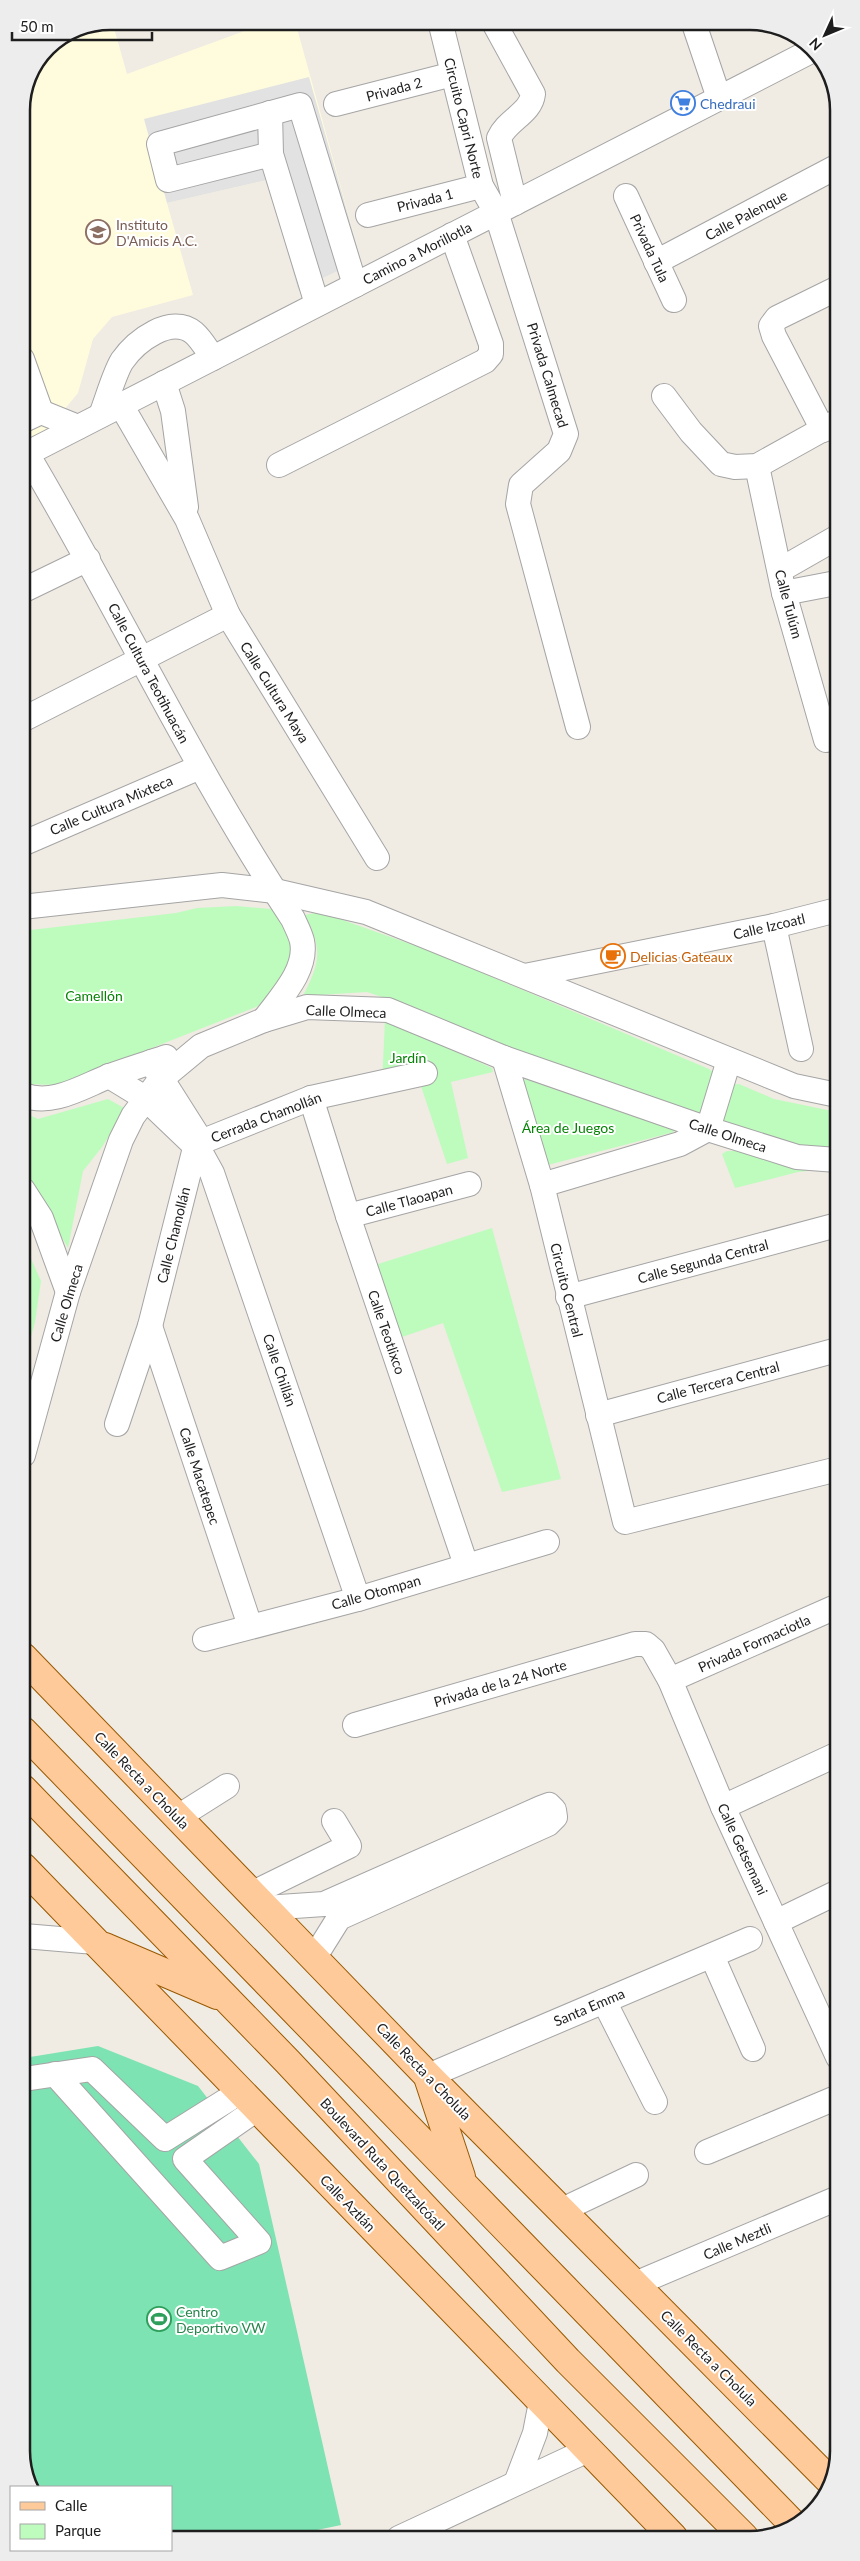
<svg xmlns="http://www.w3.org/2000/svg" width="860" height="2561" viewBox="0 0 860 2561" font-family="Lato,sans-serif">
<rect width="100%" height="100%" fill="#f0ebe3"/>
<!-- education -->
<polygon fill="#fffcdd" points="112,21 127,74 272,21 295,21 361,260 298,290 267,180 167,203 193,295 112,317 93,339 78,393 45,433 22,446 21,104 47,47 76,28"/>
<!-- park -->
<g fill="#befcbe">
<polygon points="236,906 271,909 282,920 295,948 293,971 261,1005 58,1085 23,1084 22,931 176,913 197,908"/>
<path d="M 320,912 L 433,952 L 709,1069 L 718,1076 L 699,1121 L 497,1043 L 424,1011 L 367,992 L 303,996 C 320,963 323,949 305,915 Z"/>
<polygon points="385,1020 492,1068 493,1072 451,1082 468,1158 447,1164 419,1080 382,1084"/>
<polygon points="525,1079 673,1130 674,1132 544,1166 522,1082"/>
<polygon points="739,1084 774,1099 837,1112 837,1155 716,1126 728,1085"/>
<polygon points="108,1099 126,1109 102,1147 83,1171 68,1248 33,1189 23,1179 23,1112 38,1119"/>
<polygon points="727,1151 741,1151 817,1170 798,1172 735,1188 722,1154"/>
<polygon points="492,1228 561,1479 502,1492 443,1323 402,1337 375,1265"/>
<polygon points="23,1241 41,1281 35,1322 23,1366"/>
</g>
<!-- pitch -->
<polygon fill="#7de3b3" points="98,2046 198,2086 259,2164 341,2525 274,2539 171,2539 171,2487 33,2487 24,2474 24,2058"/>
<!-- parking -->
<polygon fill="#e2e2e2" points="309,77 361,260 298,290 267,180 167,203 144,119"/>
<g fill="none" stroke-linecap="round" stroke-linejoin="round">
<defs>
<g id="minor">
<polyline points="440,21 481,186 496,212 566,434 559,451 521,485 518,504 578,727"/>
<path d="M 493,21 L 533,94 C 531,113 507,120 499,138 L 515,203"/>
<polyline points="693,21 719,98"/>
<polyline points="336,104 453,74"/>
<polyline points="270,113 271,154"/>
<polyline points="626,196 674,300"/>
<polyline points="368,215 481,186"/>
<polyline points="656,262 836,167"/>
<polyline points="317,304 271,154 168,180 159,144 300,105 355,285"/>
<polyline points="22,359 41,412"/>
<polyline points="164,383 173,411 186,507"/>
<polyline points="664,396 691,432 721,464 735,467 757,466 836,422"/>
<polyline points="121,405 187,519 228,615 377,858"/>
<path d="M 101,415 C 107,400 114,374 122,361 C 136,341 171,314 194,333 C 202,340 207,350 213,358"/>
<polyline points="22,421 41,412 78,427"/>
<polyline points="823,430 774,336 771,326 777,318 836,289"/>
<path d="M 27,454 C 118,607 194,770 293,919 C 296,926 300,933 302,941 C 308,970 280,998 264,1020"/>
<polyline points="22,456 813,50"/>
<polyline points="279,465 485,361 491,354 491,344 452,235"/>
<polyline points="757,466 784,593 826,740"/>
<polyline points="780,570 836,538"/>
<polyline points="22,591 88,559"/>
<polyline points="784,593 836,583"/>
<polyline points="22,720 228,615"/>
<polyline points="22,844 200,767"/>
<polyline points="22,907 222,885 275,891 366,912 794,1086 837,1095"/>
<polyline points="774,926 801,1049"/>
<polyline points="525,976 774,926 837,910"/>
<polyline points="504,1058 542,1185 625,1522 838,1469"/>
<polyline points="151,1062 196,1133 196,1144 212,1173 358,1599"/>
<polyline points="109,1076 145,1098 190,1141"/>
<path d="M 23,1095 C 52,1106 80,1088 107,1077 C 126,1070 146,1064 166,1057"/>
<polyline points="311,1098 348,1216 466,1565"/>
<polyline points="196,1144 311,1098 425,1073"/>
<polyline points="542,1185 680,1144 708,1129 729,1060"/>
<polyline points="23,1190 41,1218 68,1292"/>
<polyline points="348,1216 469,1184"/>
<polyline points="568,1297 837,1225"/>
<polyline points="150,1326 250,1626"/>
<polyline points="598,1415 837,1350"/>
<polyline points="117,1424 150,1326 196,1144"/>
<polyline points="23,1455 68,1292 121,1140 133,1116 160,1080 201,1046 264,1020 307,1007 388,1010 504,1058 708,1129 797,1157 837,1160"/>
<polyline points="205,1639 358,1599 547,1542"/>
<polyline points="670,1680 838,1606"/>
<polyline points="355,1725 635,1644 646,1644 653,1650 670,1680 723,1807 838,2057"/>
<polyline points="723,1807 838,1754"/>
<polyline points="178,1817 227,1786"/>
<polyline points="251,1894 349,1846 334,1821"/>
<polyline points="265,1908 324,1904 541,1808 549,1805 554,1810 555,1817 548,1824 339,1918 314,1958"/>
<polyline points="776,1922 838,1892"/>
<polyline points="24,1936 95,1942"/>
<polyline points="712,1956 753,2049"/>
<polyline points="604,2001 655,2102"/>
<polyline points="55,2074 220,2258 259,2242 185,2159 257,2109"/>
<polyline points="428,2076 750,1939"/>
<polyline points="24,2079 92,2069 165,2139 240,2092"/>
<polyline points="707,2152 838,2097"/>
<polyline points="562,2210 636,2175"/>
<polyline points="635,2284 838,2198"/>
<polyline points="516,2483 535,2433 541,2402"/>
<polyline points="399,2538 588,2450"/>
</g>
<g id="major">
<polyline points="23,1657 428,2076 829,2480"/>
<polyline points="23,1731 793,2524"/>
<polyline points="23,1789 288,2062 568,2361 744,2537"/>
<polyline points="23,1867 673,2537"/>
<polyline points="105,1947 217,1995"/>
<polyline points="429,2080 461,2177"/>
</g>
</defs>
<!-- minor casing -->
<use href="#minor" stroke="#a5a5a5" stroke-width="26"/>
<!-- major casing -->
<use href="#major" stroke="#985900" stroke-width="30"/>
<!-- minor -->
<use href="#minor" stroke="#fff" stroke-width="24"/>
<!-- major -->
<use href="#major" stroke="#ffca99" stroke-width="28"/>
</g>
<!-- icons -->
<defs>
<symbol id="supermarket-ring" viewBox="-11 -11 22 22"><circle r="9.5" fill="#fff" stroke="#3f7fe0" stroke-width="1.5"/><path d="M-6-5.5h2.5l.6 2H6L4.5 2H-2.5L-4.4-4H-6ZM-1.5 3.2a1.3 1.3 0 1 0 .1 0ZM3 3.2a1.3 1.3 0 1 0 .1 0Z" fill="#3f7fe0"/></symbol>
<symbol id="school-ring" viewBox="-11 -11 22 22"><circle r="9.5" fill="#fff" stroke="#8d6e63" stroke-width="1.5"/><path d="M0-5L7-2L0 1L-7-2ZM-4 1L0 2.5L4 1V4Q0 6-4 4Z" fill="#8d6e63"/></symbol>
<symbol id="cafe-ring" viewBox="-11 -11 22 22"><circle r="9.5" fill="#fff" stroke="#e8710a" stroke-width="1.5"/><path d="M-5.5-4.5H6V0H3Q3 3.5 0 3.5H-2.5Q-5.5 3.5-5.5 0ZM3-3.2v2h1.7v-2ZM-6 4.5H4V6H-6Z" fill="#e8710a"/></symbol>
<symbol id="stadium-ring" viewBox="-11 -11 22 22"><circle r="9.5" fill="#fff" stroke="#2e9e5b" stroke-width="1.5"/><path d="M0-5a6.5 5 0 1 0 0 10a6.5 5 0 1 0 0-10ZM-3.5-1.8h7v3.6h-7Z" fill="#2e9e5b"/></symbol>
</defs>
<g fill-rule="evenodd">
<use href="#supermarket-ring" x="669" y="89" width="28" height="28"/>
<use href="#school-ring" x="84" y="218" width="28" height="28"/>
<use href="#cafe-ring" x="599" y="942" width="28" height="28"/>
<use href="#stadium-ring" x="145" y="2305" width="28" height="28"/>
</g>
<g text-anchor="middle" dominant-baseline="central" stroke-width="4" stroke-linejoin="round" paint-order="stroke">
<!-- street labels -->
<g font-size="14" fill="#1e1e1e" stroke="#fff">
<text transform="translate(394 89) rotate(-15)">Privada 2</text>
<text transform="translate(464 118) rotate(76)">Circuito Capri Norte</text>
<text transform="translate(425 200) rotate(-14)">Privada 1</text>
<text transform="translate(746 215) rotate(-28)">Calle Palenque</text>
<text transform="translate(650 248) rotate(65)">Privada Tula</text>
<text transform="translate(417 253) rotate(-27)">Camino a Morillotla</text>
<text transform="translate(548 375) rotate(73)">Privada Calmecad</text>
<text transform="translate(789 604) rotate(75)">Calle Tulúm</text>
<text transform="translate(149 673) rotate(62)">Calle Cultura Teotihuacán</text>
<text transform="translate(275 692) rotate(58)">Calle Cultura Maya</text>
<text transform="translate(111 805) rotate(-23)">Calle Cultura Mixteca</text>
<text transform="translate(769 926) rotate(-13)">Calle Izcoatl</text>
<text transform="translate(346 1011) rotate(2)">Calle Olmeca</text>
<text transform="translate(266 1117) rotate(-21)">Cerrada Chamollán</text>
<text transform="translate(728 1135) rotate(18)">Calle Olmeca</text>
<text transform="translate(409 1200) rotate(-15)">Calle Tlaoapan</text>
<text transform="translate(173 1235) rotate(-76)">Calle Chamollán</text>
<text transform="translate(703 1261) rotate(-15)">Calle Segunda Central</text>
<text transform="translate(567 1290) rotate(76)">Circuito Central</text>
<text transform="translate(66 1303) rotate(-73)">Calle Olmeca</text>
<text transform="translate(387 1332) rotate(71)">Calle Teotlixco</text>
<text transform="translate(280 1370) rotate(71)">Calle Chillán</text>
<text transform="translate(718 1382) rotate(-15)">Calle Tercera Central</text>
<text transform="translate(200 1476) rotate(72)">Calle Macatepec</text>
<text transform="translate(376 1592) rotate(-16)">Calle Otompan</text>
<text transform="translate(754 1643) rotate(-24)">Privada Formaciotla</text>
<text transform="translate(500 1683) rotate(-16)">Privada de la 24 Norte</text>
<text transform="translate(142 1780) rotate(46)">Calle Recta a Cholula</text>
<text transform="translate(743 1849) rotate(65)">Calle Getsemani</text>
<text transform="translate(589 2007) rotate(-23)">Santa Emma</text>
<text transform="translate(424 2071) rotate(46)">Calle Recta a Cholula</text>
<text transform="translate(383 2164) rotate(47)">Boulevard Ruta Quetzalcóatl</text>
<text transform="translate(348 2203) rotate(46)">Calle Aztlán</text>
<text transform="translate(737 2241) rotate(-23)">Calle Meztli</text>
<text transform="translate(709 2358) rotate(45)">Calle Recta a Cholula</text>
</g>
<!-- shop labels -->
<g font-size="14" fill="#366cbe" stroke="#fff" text-anchor="start">
<text x="700" y="103">Chedraui</text>
</g>
<!-- education labels -->
<g font-size="14" fill="#785e54" stroke="#fff" text-anchor="start">
<text x="116" y="224">Instituto<tspan x="116" dy="16">D'Amicis A.C.</tspan></text>
</g>
<!-- food labels -->
<g font-size="14" fill="#c56008" stroke="#fff" text-anchor="start">
<text x="630" y="956">Delicias Gateaux</text>
</g>
<!-- park labels -->
<g font-size="14" fill="#068305" stroke="#fff">
<text x="94" y="995">Camellón</text>
<text x="408" y="1057">Jardín</text>
<text x="568" y="1127">Área de Juegos</text>
</g>
<!-- leisure labels -->
<g font-size="14" fill="#27864d" stroke="#fff" text-anchor="start">
<text x="176" y="2311">Centro<tspan x="176" dy="16">Deportivo VW</tspan></text>
</g>
</g>
<!-- crop -->
<path d="M0 0H860V2561H0ZM110 30H750A80 80 0 0 1 830 110V2451A80 80 0 0 1 750 2531H110A80 80 0 0 1 30 2451V110A80 80 0 0 1 110 30Z" fill="#ededed" fill-rule="evenodd"/>
<path fill="none" stroke="#1e1e1e" stroke-width="2.5" d="M110 30H750A80 80 0 0 1 830 110V2451A80 80 0 0 1 750 2531H110A80 80 0 0 1 30 2451V110A80 80 0 0 1 110 30Z"/>
<!-- legend -->
<rect x="10" y="2486" width="162" height="65" fill="#ffffff" stroke="#a5a5a5"/>
<rect x="20" y="2502" width="25" height="8" fill="#ffca99" stroke="#a5a5a5"/>
<text x="55" y="2511" font-size="15" fill="#1e1e1e">Calle</text>
<rect x="20" y="2524" width="25" height="15" fill="#befcbe" stroke="#a5a5a5"/>
<text x="55" y="2536" font-size="15" fill="#1e1e1e">Parque</text>
<!-- north arrow -->
<g transform="translate(825 35) rotate(226)" stroke="#ffffff" stroke-width="4" paint-order="stroke">
<path d="M0-4L9 19L0 12L-9 19Z" fill="#1e1e1e"/>
<text y="-8" font-size="14" font-weight="bold" text-anchor="middle" fill="#1e1e1e">N</text>
</g>
<!-- scale -->
<path d="M12 32v8h140v-8" fill="none" stroke="#1e1e1e" stroke-width="2.5"/>
<text x="20" y="32" font-size="15" fill="#1e1e1e" stroke="#ffffff" stroke-width="4" paint-order="stroke">50 m</text>
</svg>
